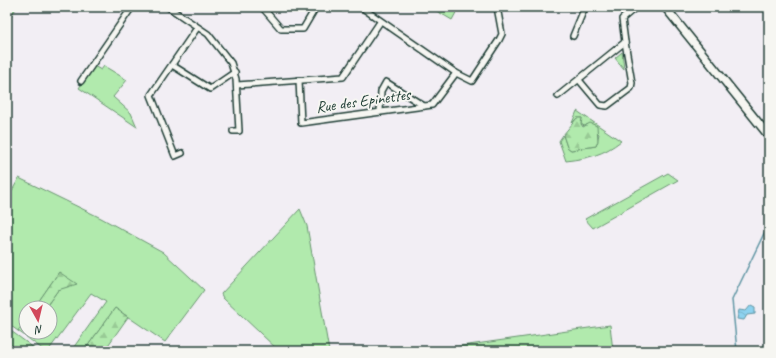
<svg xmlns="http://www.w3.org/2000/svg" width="776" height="358" viewBox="0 0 776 358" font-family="Caveat,sans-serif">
<defs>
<pattern id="forest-firs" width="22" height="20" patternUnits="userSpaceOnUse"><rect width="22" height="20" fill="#b1eaad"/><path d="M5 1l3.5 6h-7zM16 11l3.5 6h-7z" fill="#98ca95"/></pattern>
<pattern id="water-waves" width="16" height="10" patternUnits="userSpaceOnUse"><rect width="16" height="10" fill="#8dd2ef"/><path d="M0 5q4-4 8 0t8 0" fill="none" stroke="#79b5ce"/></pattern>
</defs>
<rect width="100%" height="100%" fill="#f2eef4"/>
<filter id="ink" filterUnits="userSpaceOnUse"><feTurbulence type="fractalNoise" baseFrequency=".025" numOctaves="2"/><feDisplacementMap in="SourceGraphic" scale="8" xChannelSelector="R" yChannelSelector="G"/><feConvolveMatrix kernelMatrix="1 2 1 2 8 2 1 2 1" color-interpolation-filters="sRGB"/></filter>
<g filter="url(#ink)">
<!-- green -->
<g fill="#b1eaad" stroke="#689470">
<polygon points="430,7 459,7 452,20"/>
<polygon points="622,52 624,69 615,58"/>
<polygon points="94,66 101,70 104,66 127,80 113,97 131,113 137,127 79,88"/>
<path d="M 577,111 L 621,141 C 603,155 589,158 566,161 L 559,141 L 563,135 L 567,147 L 571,150 L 596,146 L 599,134 L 587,124 L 586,127 L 581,124 L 582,118 L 577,118 L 572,123 Z"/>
<polygon points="668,173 678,180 593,228 585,219"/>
<polygon points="19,178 101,218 163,252 204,290 165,342 115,308 84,351 71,351 106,302 91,293 48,351 45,351 25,336 28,332 50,332 50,308 45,308 58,290 59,272 34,308 26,308 26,320 18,331 7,323 7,200"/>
<polygon points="300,209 307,226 329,351 279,351 223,298 221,294"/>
<polygon points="610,325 613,351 426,351"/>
<polygon points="7,328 38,351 7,351"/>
</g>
<!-- forest -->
<g fill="url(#forest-firs)" stroke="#689470">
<polygon points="7,7 17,7 7,22"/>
<polygon points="577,118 582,118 581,124 583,127 590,123 597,126 598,141 596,146 571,150 567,147 563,135"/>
<polygon points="59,272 77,284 58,290 45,308 34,308"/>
<polygon points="115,308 128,317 104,351 84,351"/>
<polygon points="26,320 26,332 28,332 25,336 18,331"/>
</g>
<!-- water -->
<polygon fill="url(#water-waves)" stroke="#6196a4" points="751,305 755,307 755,314 747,315 744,320 737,319 739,310 746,311"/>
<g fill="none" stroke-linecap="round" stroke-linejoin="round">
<!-- stream -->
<polyline stroke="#6196a4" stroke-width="1.5" points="737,351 732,300 769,223"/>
<defs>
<g id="minor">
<polyline points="168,7 208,34 231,63 236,79 239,131 233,131"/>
<polyline points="262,7 281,29 303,29 316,7"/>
<polyline points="361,7 456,73 472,81 499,40 502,34 497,7"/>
<polyline points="573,36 585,7"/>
<polyline points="172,65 210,89 235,72"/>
<polyline points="299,80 301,123 432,105 456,73"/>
<polyline points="579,80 600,105 607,106 631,88 632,83 625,42"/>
<polyline points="81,81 132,7"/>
<polyline points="237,85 343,77 380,22"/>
<polyline points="558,96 625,42 622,19 636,7"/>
<polyline points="380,112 381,91 386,82 424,106"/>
<polyline points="182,153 175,156 151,95 197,28"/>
</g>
<polyline id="major" points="665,7 769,136"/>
</defs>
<!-- minor casing -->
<use href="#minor" stroke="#1f3d34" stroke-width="8"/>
<!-- major casing -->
<use href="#major" stroke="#1f3d34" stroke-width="10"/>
<!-- minor -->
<use href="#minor" stroke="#f6f6f2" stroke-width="5"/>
<!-- major -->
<use href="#major" stroke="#f6f6f2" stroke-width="7"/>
</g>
</g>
<g text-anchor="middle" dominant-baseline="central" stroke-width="4" stroke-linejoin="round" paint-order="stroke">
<!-- street labels -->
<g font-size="16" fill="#1f3d34" stroke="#f6f6f2">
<text transform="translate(363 101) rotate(-8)">Rue des Epinettes</text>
</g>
</g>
<!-- margin -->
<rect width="776" height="358" fill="none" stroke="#f6f6f2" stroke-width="24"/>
<rect x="12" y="12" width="752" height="334" fill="none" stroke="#1f3d34" stroke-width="1.5" filter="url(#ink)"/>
<!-- north arrow -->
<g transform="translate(38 320) rotate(172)"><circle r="19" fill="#f6f6f2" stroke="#a0aca6"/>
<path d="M0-3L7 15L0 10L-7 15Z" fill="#d1495b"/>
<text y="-6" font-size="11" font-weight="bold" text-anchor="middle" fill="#1f3d34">N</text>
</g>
</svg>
